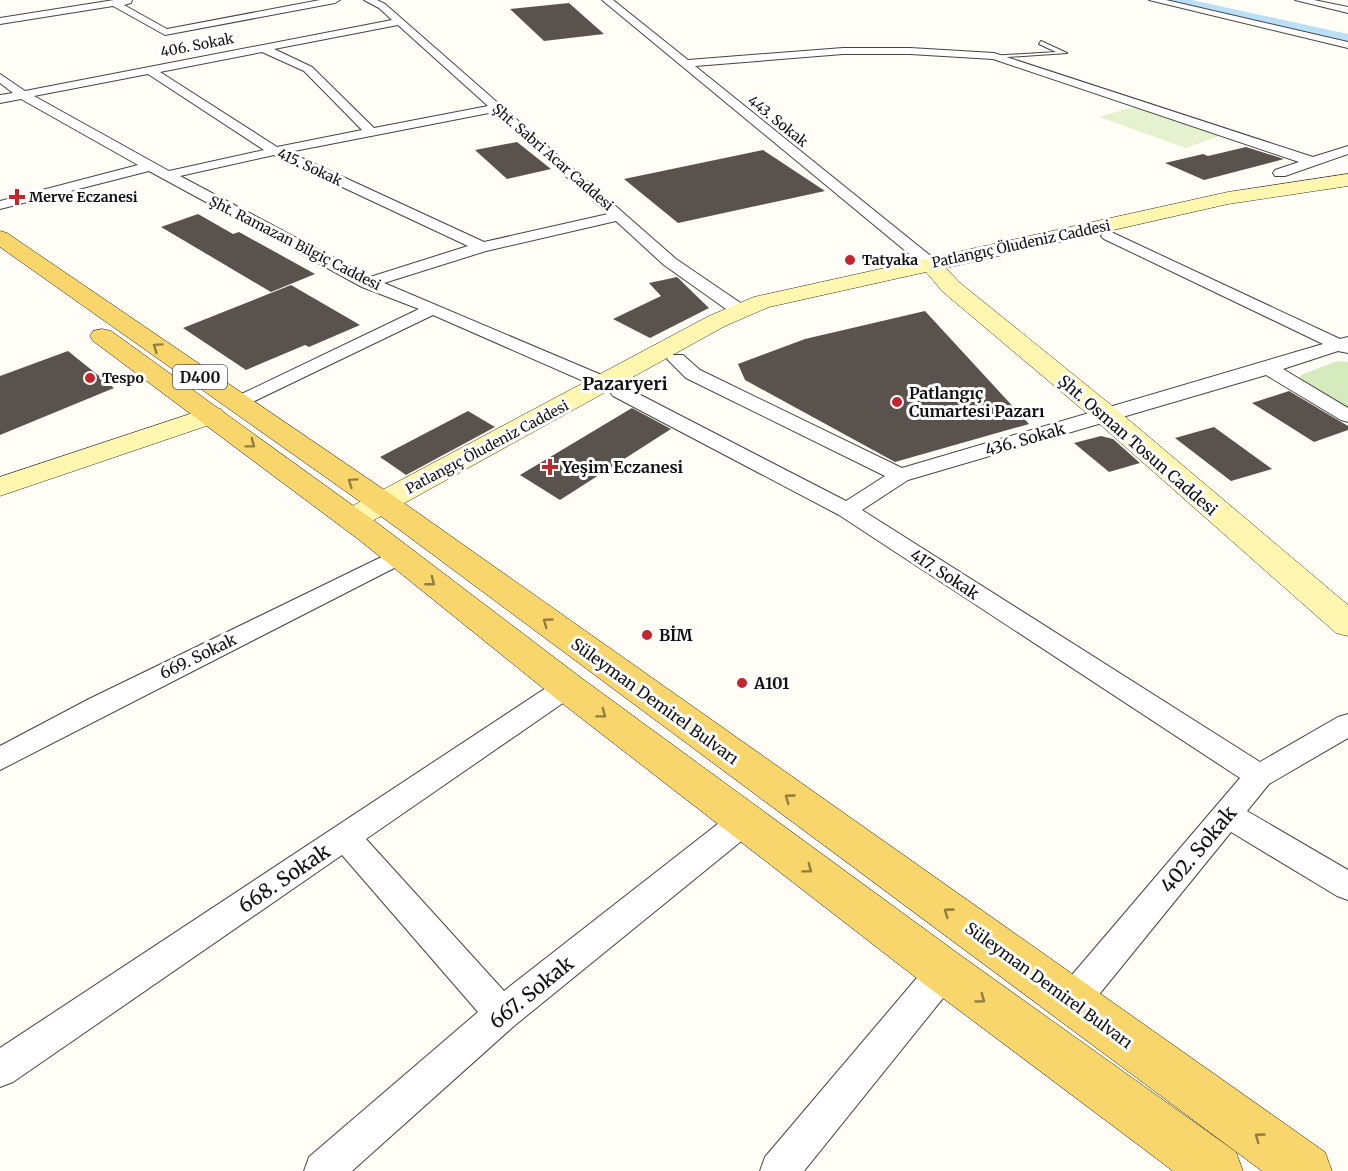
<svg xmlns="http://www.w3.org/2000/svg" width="1348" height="1171" viewBox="0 0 1348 1171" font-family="Merriweather,serif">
<rect width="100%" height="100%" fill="#fffdf5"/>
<!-- green -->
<polygon fill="#d5ebbd" points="1337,361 1348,362 1348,409 1299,381 1301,375"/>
<!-- pitch -->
<polygon fill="#e6f2cf" points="1133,107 1220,136 1186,148 1099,117"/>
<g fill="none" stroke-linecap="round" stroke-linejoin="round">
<!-- canal -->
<polygon fill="#b9e0f7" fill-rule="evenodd" points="1169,0 1192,0 1348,34 1348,42 1175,4"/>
</g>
<!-- building -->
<g fill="#5a524d">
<polygon points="569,3 604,34 544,41 510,9"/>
<polygon points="517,142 551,169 507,179 475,150"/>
<polygon points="1246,147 1284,159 1204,180 1165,163 1203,154 1208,156"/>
<polygon points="763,150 825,191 678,223 624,179"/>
<polygon points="198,214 233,234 239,232 315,274 271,292 161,227"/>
<polygon points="677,277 709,308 650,338 613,319 661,296 649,283"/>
<polygon points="291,285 360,325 309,347 305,345 246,370 183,328"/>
<polygon points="925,311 1029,424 895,462 745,380 738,364 805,339"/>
<polygon points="68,351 114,388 0,435 0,376"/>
<polygon points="1289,391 1348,426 1348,430 1314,442 1252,403"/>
<polygon points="632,408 671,429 560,500 520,475"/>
<polygon points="468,411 495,427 406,475 380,457"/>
<polygon points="1214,427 1272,469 1231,481 1175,438"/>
<polygon points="1101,436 1113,439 1140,463 1109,472 1074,443"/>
</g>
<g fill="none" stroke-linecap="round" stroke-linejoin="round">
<defs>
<polygon id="lane" points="1041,41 1067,53 994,58 991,56 1056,52 1039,44"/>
<g id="street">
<polygon points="114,0 132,0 131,3 124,5 167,29 320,0 340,0 335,3 165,35 113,6 0,24 0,18"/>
<path d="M 364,0 L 377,0 L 385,4 L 676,259 L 745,306 L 748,310 L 745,314 L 733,314 L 664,265 L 616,221 L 486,251 L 384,283 L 611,379 L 614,383 L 611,387 L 597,387 L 433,315 L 238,409 L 231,407 L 228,403 L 231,399 L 419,309 L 362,287 L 149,171 L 0,209 L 0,201 L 138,165 L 21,99 L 0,103 L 0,95 L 13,93 L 0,83 L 0,74 L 25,91 L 392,20 L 379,8 ZM 398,25 L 488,106 L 374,128 L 312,67 L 274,49 ZM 262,52 L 304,71 L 362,130 L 277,147 L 160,72 ZM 148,74 L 264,150 L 169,171 L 34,96 ZM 494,112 L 608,214 L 484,242 L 289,152 ZM 274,155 L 468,246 L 370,277 L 180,176 Z"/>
<polygon points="602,0 613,0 688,60 843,48 910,48 994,53 1313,157 1348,146 1348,154 1285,176 1275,176 1273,173 1275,170 1299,162 993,59 910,54 843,54 695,66 937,261 939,264 937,267 925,267"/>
<polygon points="1149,0 1166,0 1348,42 1348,48"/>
<polygon points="1295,0 1314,0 1348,7 1348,13"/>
<polygon points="1109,231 1340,339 1348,337 1348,353 1338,351 1283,369 1348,408 1348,422 1341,420 1266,375 908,480 862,510 1260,762 1338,717 1348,714 1348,738 1269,784 1247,811 1348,870 1348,900 1337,896 1231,832 1084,1013 1072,1018 1060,1013 1055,1001 1060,989 1240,778 839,515 613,396 610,392 613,388 627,388 846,501 885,476 686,378 667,359 669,355 683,355 700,370 902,468 1323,344 1104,239 1101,236 1104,233"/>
<polygon points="398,549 406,552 410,557 406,562 0,770 0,746 89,699"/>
<polygon points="567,677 576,680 580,687 576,694 366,839 504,991 733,812 744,808 755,812 759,821 755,830 514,1026 352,1171 304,1171 309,1157 478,1012 342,855 13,1082 0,1087 0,1048 558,680"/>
<polygon points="944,955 956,960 961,971 956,982 804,1171 760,1171 765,1157 932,960"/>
</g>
<g id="secondary">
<polygon points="1348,174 1348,186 1228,204 946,268 959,282 1116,409 1348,605 1348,636 1336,633 1096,421 943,292 926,272 769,307 725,326 363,526 352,529 341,526 337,519 341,512 709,316 754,297 1228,192"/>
<polygon points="211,407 221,409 225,415 221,421 0,496 0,477"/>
</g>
<g id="primary">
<polygon points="0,231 7,233 411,508 1325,1152 1332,1171 1262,1171 389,522 0,247"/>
<polygon points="102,329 111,331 380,525 580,677 960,955 1236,1152 1243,1171 1173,1171 928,987 554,697 358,539 93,341 90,336 93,331"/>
</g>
</defs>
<!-- lane casing -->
<use href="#lane" stroke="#444" stroke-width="2"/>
<!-- street casing -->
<use href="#street" stroke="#444" stroke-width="2"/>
<!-- secondary casing -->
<use href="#secondary" stroke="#333" stroke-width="1"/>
<!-- primary casing -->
<use href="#primary" stroke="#222" stroke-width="1"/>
<!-- lane -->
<use href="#lane" fill="#fff" fill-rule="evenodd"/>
<!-- street -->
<use href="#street" fill="#fff" fill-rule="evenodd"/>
<!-- secondary -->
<use href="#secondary" fill="#fff6b0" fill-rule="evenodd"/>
<!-- primary -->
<use href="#primary" fill="#f9d66b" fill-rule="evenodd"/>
</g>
<!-- one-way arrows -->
<defs><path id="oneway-chevron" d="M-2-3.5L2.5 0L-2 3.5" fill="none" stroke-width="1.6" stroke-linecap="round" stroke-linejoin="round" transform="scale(1.5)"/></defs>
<g stroke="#917d42">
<use href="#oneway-chevron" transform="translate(157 347) rotate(-145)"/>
<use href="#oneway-chevron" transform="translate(251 444) rotate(37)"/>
<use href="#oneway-chevron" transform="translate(352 482) rotate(-145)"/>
<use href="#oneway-chevron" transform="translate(431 582) rotate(38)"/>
<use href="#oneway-chevron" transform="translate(547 622) rotate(-144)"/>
<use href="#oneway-chevron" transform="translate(602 714) rotate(37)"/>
<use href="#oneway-chevron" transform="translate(789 798) rotate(-144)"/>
<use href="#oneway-chevron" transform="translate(808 869) rotate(37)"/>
<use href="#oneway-chevron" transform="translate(948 912) rotate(-144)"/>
<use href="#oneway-chevron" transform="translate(981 999) rotate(36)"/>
<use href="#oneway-chevron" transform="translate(1259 1137) rotate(-144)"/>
</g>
<!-- markers -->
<g fill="#c4262e" stroke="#fff" stroke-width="2">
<path d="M14 188h6v6h6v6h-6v6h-6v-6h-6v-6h6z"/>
<circle cx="850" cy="260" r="6"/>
<circle cx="90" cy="378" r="6"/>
<circle cx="897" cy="402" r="6"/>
<path d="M547 458h6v6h6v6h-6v6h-6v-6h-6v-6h6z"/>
<circle cx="647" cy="635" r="6"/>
<circle cx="742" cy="683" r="6"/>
</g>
<g text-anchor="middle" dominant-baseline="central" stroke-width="6" stroke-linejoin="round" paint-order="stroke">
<!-- far-street labels -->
<g font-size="14" fill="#111" stroke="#fff">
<text transform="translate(197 45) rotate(-11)">406. Sokak</text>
<text transform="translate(778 121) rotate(39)">443. Sokak</text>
<text transform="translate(553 157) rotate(41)">Şht. Sabri Acar Caddesi</text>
<text transform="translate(310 167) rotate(25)">415. Sokak</text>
<text transform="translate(295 243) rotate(27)">Şht. Ramazan Bilgiç Caddesi</text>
<text transform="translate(1021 244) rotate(-12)">Patlangıç Öludeniz Caddesi</text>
<text transform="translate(487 447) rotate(-28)">Patlangıç Öludeniz Caddesi</text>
</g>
<!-- far-poi labels -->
<g font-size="14" font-weight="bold" fill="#111" stroke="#fff" text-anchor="start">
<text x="29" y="197">Merve Eczanesi</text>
<text x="862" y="260">Tatyaka</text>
<text x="102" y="378">Tespo</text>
</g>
<!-- shield labels -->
<rect fill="#fff" stroke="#585858" stroke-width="1.5" x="173" y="365" width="54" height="24" rx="4.5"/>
<g font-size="15" font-weight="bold" fill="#111">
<text x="200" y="377">D400</text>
</g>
<!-- poi labels -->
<g font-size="16" font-weight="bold" fill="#111" stroke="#fff" text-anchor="start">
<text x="909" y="393">Patlangıç<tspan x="909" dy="18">Cumartesi Pazarı</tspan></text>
<text x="562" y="467">Yeşim Eczanesi</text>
<text x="659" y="635">BİM</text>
<text x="754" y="683">A101</text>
</g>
<!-- street labels -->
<g font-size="16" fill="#111" stroke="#fff">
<text transform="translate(1025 439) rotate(-16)">436. Sokak</text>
<text transform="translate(1138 445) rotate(41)">Şht. Osman Tosun Caddesi</text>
<text transform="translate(945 574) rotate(33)">417. Sokak</text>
<text transform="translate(198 656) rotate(-26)">669. Sokak</text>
<text transform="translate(655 701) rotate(36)">Süleyman Demirel Bulvarı</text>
<text transform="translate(1049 985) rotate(36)">Süleyman Demirel Bulvarı</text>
</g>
<!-- far-district labels -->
<g font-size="18" font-weight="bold" fill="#111" stroke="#fff">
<text x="625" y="383">Pazaryeri</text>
</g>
<!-- near-street labels -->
<g font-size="20" fill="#111" stroke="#fff">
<text transform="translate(1198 849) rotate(-50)">402. Sokak</text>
<text transform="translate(284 878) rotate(-34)">668. Sokak</text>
<text transform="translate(531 992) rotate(-39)">667. Sokak</text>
</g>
</g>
</svg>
